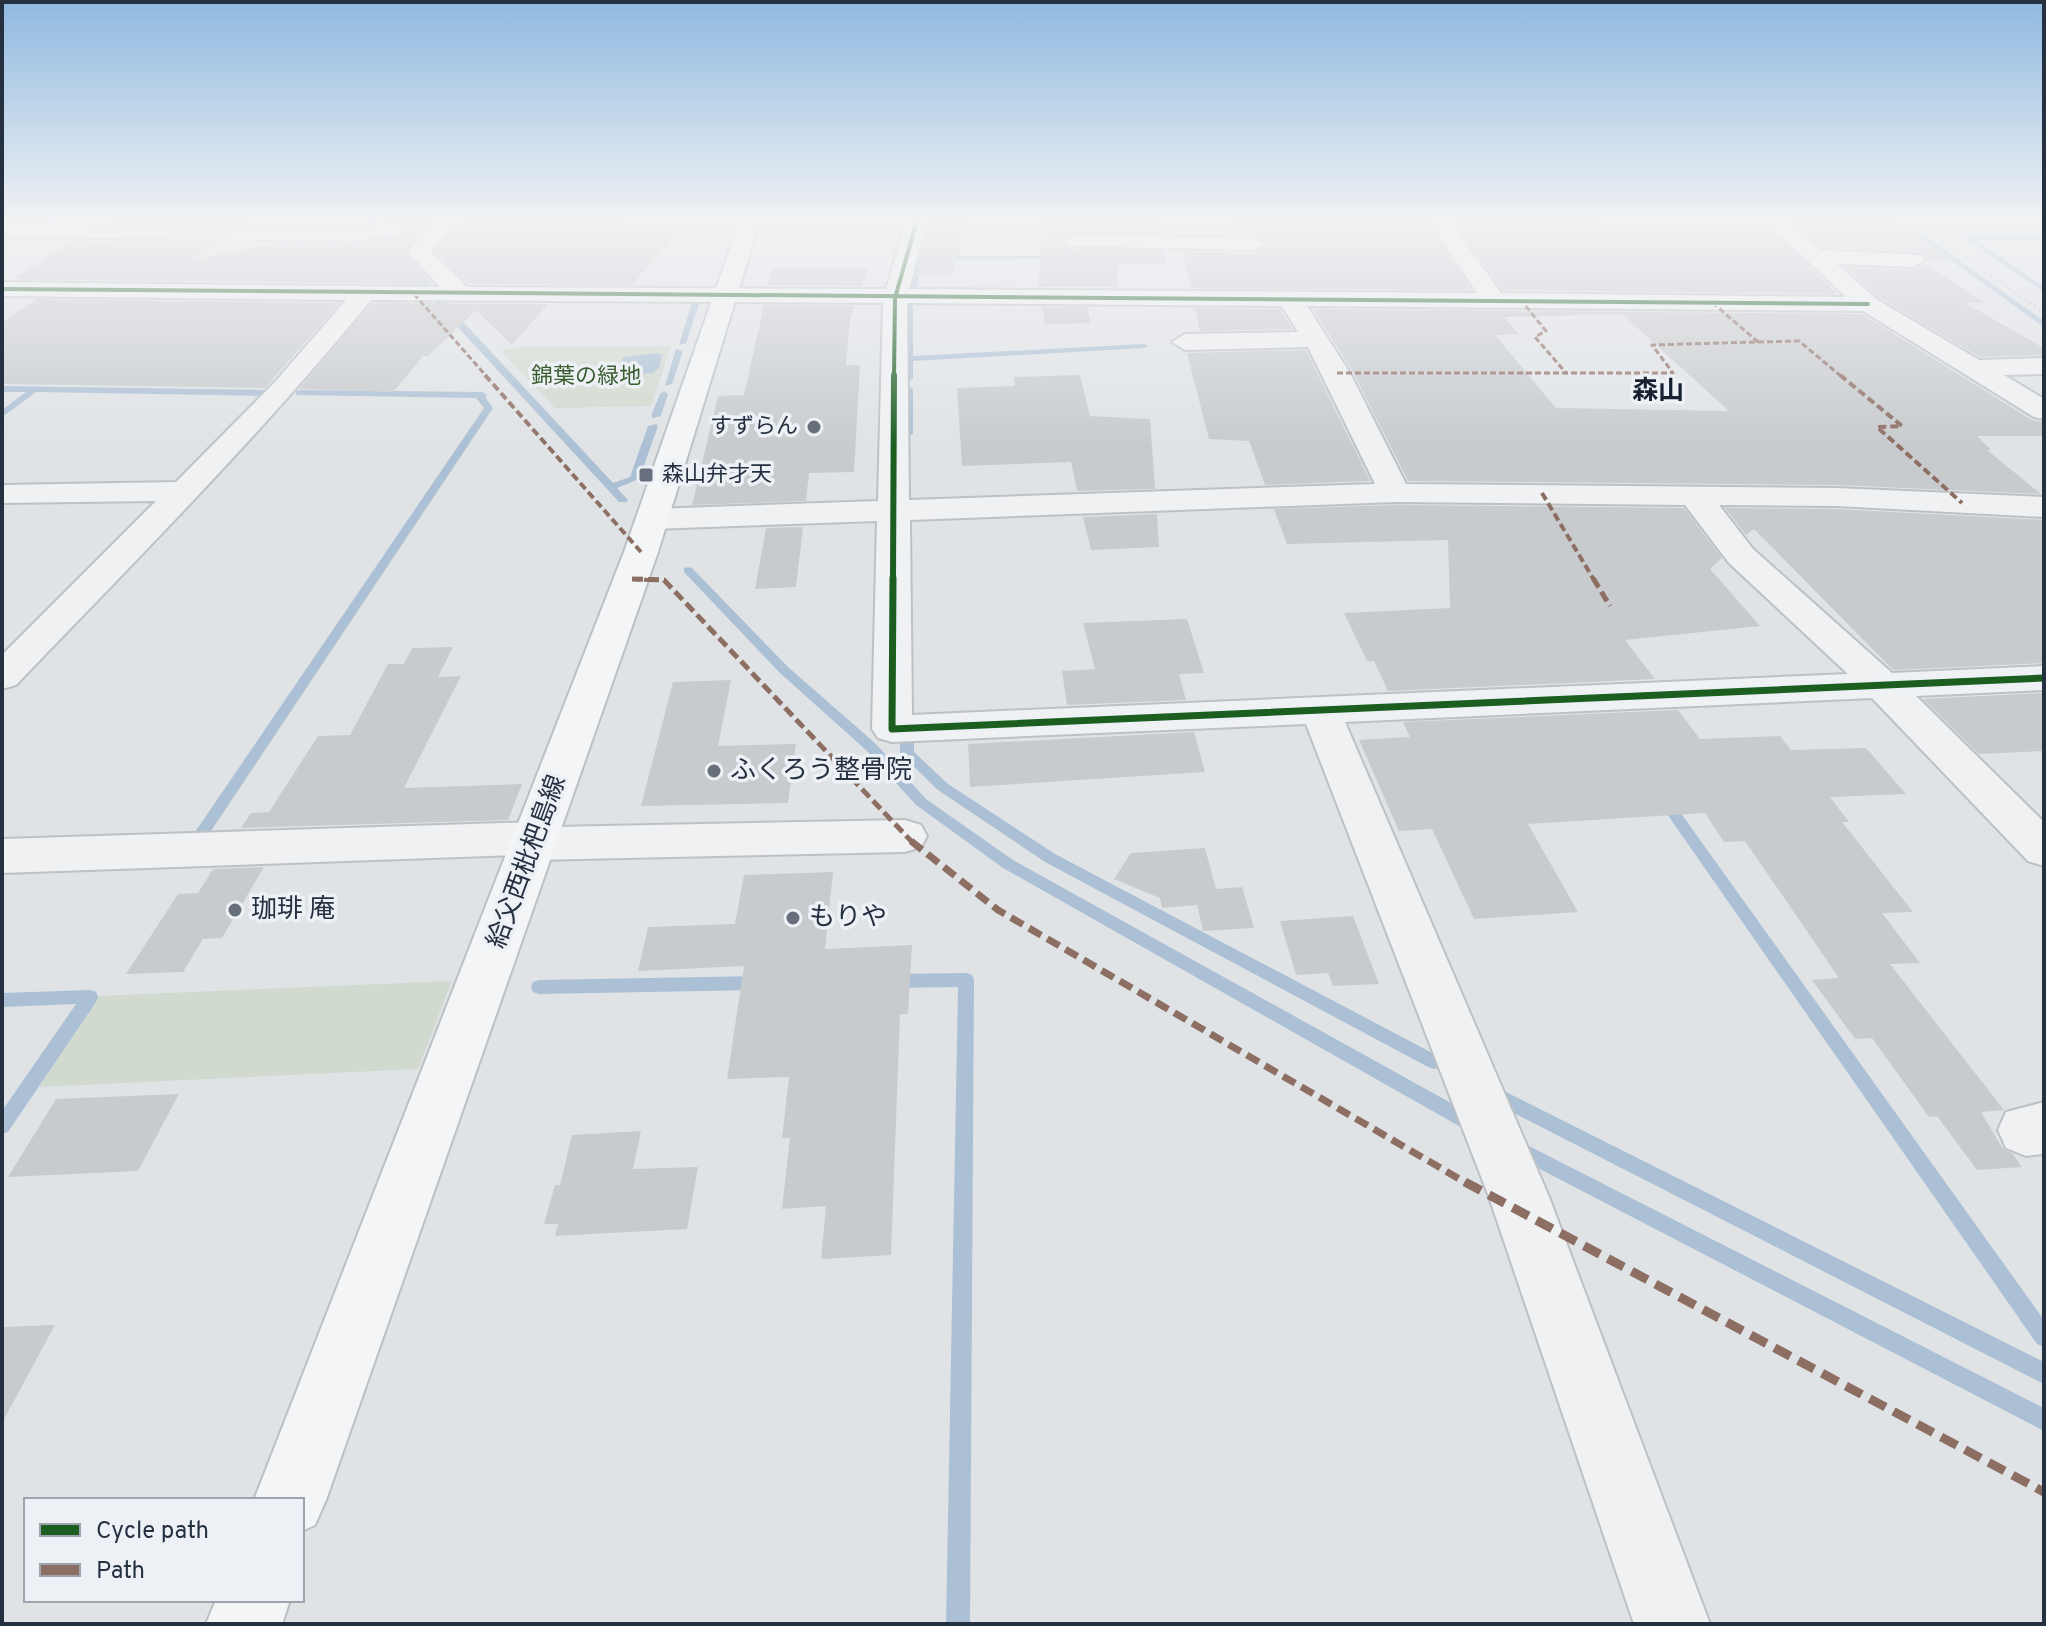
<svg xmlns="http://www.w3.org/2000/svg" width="2046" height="1626" viewBox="0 0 2046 1626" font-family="Overpass,'Noto Sans JP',sans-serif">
<rect width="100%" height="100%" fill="#e0e3e6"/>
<!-- green -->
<g fill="#d1dacf">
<polygon points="671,346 651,406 555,408 501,351 515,347"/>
<polygon points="452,981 418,1069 39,1087 97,996"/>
</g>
<!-- water -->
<polygon fill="#abc0d4" points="657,353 662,355 659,368 652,373 629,376 616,369 624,357"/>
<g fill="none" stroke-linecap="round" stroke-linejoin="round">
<!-- stream -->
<g fill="#abc0d4" fill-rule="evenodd">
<polygon points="365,220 371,220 398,252 398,254 394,254"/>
<polygon points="1064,220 1070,220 1070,259 922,260 916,292 912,294 908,292 915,258 919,256 1064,256"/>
<polygon points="1430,224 1434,224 1450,248 1446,248"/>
<polygon points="1902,234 1925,236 2044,321 2044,327 1921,239 1900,237"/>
<polygon points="1967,235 2044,236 2044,240 1975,239 2044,287 2044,292 1965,238"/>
<polygon points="409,270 415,270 613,483 630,477 648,426 656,424 658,426 639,479 617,488 628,500 627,502 619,502 409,274"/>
<polygon points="692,302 699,304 686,343 679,345"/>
<polygon points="909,304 913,306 913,356 1144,344 1148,346 1144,348 913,361 913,378 909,381 905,378 905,306"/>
<polygon points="676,349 683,351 672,384 665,386"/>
<polygon points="2,386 267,390 271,393 267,396 36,392 2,417 2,410 26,392 2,392"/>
<polygon points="909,386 913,389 913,434 908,437 903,434 905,389"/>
<polygon points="299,390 483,392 487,395 485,397 493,408 201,846 196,847 189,842 191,838 484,408 476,398 296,395 296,391"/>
<polygon points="664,391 668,394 661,416 653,418 651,416 660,394"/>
<polygon points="688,567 692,568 788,667 876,744 926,799 1013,860 1478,1118 1481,1124 1478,1130 1472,1132 1466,1130 1003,868 916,805 866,750 780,673 684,572 684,568"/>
<polygon points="907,738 914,742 914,752 948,784 1055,854 1440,1057 1443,1062 1440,1067 1434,1069 1428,1067 1045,862 938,790 900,753 900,742"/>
<polygon points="1665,796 1670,798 2044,1320 2044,1347 2037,1344 1660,804 1658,801 1660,798"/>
<polygon points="966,973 972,975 974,980 970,1624 946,1624 958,987 891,988 885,986 883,981 885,976 891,974"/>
<polygon points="758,976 764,978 766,983 764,988 758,990 539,994 533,992 531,987 533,982 539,980"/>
<polygon points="90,990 96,992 98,997 96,1002 8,1132 2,1134 2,1111 76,1004 2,1007 2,993"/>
<polygon points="1500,1089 2044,1362 2044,1384 1494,1103 1491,1097 1494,1091"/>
<polygon points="1515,1139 2044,1408 2044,1431 1509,1153 1506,1147 1509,1141"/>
</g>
</g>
<!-- building -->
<g fill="#c8cbce" fill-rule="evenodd">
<polygon points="106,220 251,220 243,225 100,223"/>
<polygon points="405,220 436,220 404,251 433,284 13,279 72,241 216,242 189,260 278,243 360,244 403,235 408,229 397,221"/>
<polygon points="465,220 629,220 623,226 681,227 632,285 468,284 435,251"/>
<polygon points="930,220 967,220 953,276 916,275"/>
<polygon points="1044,220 1159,221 1161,233 1075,232 1061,243 1067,249 1164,251 1166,265 1117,265 1118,287 1038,287"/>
<polygon points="1230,220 1426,220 1471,290 1191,288 1183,252 1253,253 1267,245 1254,235 1230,235"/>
<polygon points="1452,220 1595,220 1595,226 1607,232 1636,229 1773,232 1838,294 1503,290"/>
<polygon points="1830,220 1901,223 1954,261 1928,261 1922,252 1822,247 1794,221 1833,222"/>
<polygon points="1925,264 1985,303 1965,303 2044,348 2044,355 1980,357 1878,297 1845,267 1914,270"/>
<polygon points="868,268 862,286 768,285 771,269"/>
<polygon points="36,299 340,303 265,388 2,384 2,323"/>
<polygon points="372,303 548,304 512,345 476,310 428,356 423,356 393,392 299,389"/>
<polygon points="764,305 855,306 850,319 846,365 860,365 854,472 809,473 806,501 692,505 718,396 744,395"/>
<polygon points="1042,307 1087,307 1091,323 1045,324"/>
<polygon points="1195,308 1280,309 1293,329 1200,331"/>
<path d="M 1313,309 L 1862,314 L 2032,420 L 2044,422 L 2044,436 L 1977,436 L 1991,450 L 1987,450 L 2041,494 L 1836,485 L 1408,481 L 1353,372 ZM 1622,314 L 1729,411 L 1556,408 L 1495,335 L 1519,334 L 1504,317 Z"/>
<polygon points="1306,350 1370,481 1265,485 1249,441 1209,439 1187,353"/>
<polygon points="1080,375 1090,416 1150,419 1155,489 1077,491 1071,462 962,466 957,388 1015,386 1014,377"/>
<polygon points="1395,505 1684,508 1722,558 1710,569 1760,626 1625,640 1655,679 1388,691 1374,661 1367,661 1344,613 1450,608 1448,540 1287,544 1274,509"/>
<polygon points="1725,508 1836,509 2044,520 2044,663 1893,670 1754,529 1746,535"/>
<polygon points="1157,514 1159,547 1091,550 1083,517"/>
<polygon points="803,527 796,587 755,589 766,528"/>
<polygon points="1187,619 1204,673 1179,674 1186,700 1067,705 1062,671 1095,669 1083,623"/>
<polygon points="453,647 438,677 461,676 404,788 522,784 508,820 241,828 251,813 269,812 318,736 350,735 388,664 404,664 412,648"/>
<polygon points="731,680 718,746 796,744 788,803 641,806 673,682"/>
<polygon points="2044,693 2044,751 1979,754 1923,699"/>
<polygon points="1678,710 1700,739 1780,736 1791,750 1866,748 1906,794 1830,797 1849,822 1842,822 1913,912 1882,913 1920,963 1890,964 2004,1110 1981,1112 2003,1149 2013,1154 2022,1167 1977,1170 1937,1116 1929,1117 1872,1038 1855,1039 1812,980 1839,978 1745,841 1724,842 1705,813 1528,824 1578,912 1474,919 1432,829 1399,831 1359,740 1410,737 1403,722"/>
<polygon points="1194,732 1205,772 970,787 968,744"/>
<polygon points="1205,848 1216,889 1242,887 1254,928 1203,931 1197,905 1162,908 1160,898 1114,879 1131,853"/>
<polygon points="264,867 222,938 203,939 183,972 126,974 178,894 198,893 213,869"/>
<polygon points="833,872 825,949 912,945 908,1014 900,1014 891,1255 821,1259 826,1206 782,1209 790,1138 782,1138 789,1077 727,1079 744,966 638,971 648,927 735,924 744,875"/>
<polygon points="1353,916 1379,984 1333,986 1328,973 1296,975 1280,921"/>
<polygon points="179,1094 138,1171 8,1177 56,1099"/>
<polygon points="641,1131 633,1169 698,1167 687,1229 555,1236 558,1224 544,1224 555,1185 560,1185 572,1135"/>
<polygon points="55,1325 2,1423 2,1327"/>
</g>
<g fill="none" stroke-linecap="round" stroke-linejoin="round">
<defs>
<g id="minor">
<path d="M 440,220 L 462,220 L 431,251 L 467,287 L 886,289 L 907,220 L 927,220 L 909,289 L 1477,293 L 1429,220 L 1449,220 L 1501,293 L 1846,297 L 1774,229 L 1636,226 L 1607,229 L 1597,223 L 1599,220 L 1788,220 L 1821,250 L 1922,255 L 1925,260 L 1914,267 L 1837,264 L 1876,299 L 1979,360 L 2044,358 L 2044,374 L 2004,375 L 2044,399 L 2044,419 L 2034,417 L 1863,311 L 1307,306 L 1350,373 L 1406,484 L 1836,488 L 2044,497 L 2044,517 L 1836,506 L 1719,505 L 1753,549 L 1892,673 L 2044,666 L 2044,690 L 1916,696 L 2044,822 L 2044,866 L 2028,861 L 1872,698 L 1345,722 L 1549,1197 L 1710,1624 L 1634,1624 L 1489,1197 L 1306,724 L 892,742 L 878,738 L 872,729 L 877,521 L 653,529 L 642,526 L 637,519 L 642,512 L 653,509 L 878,501 L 883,303 L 371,300 C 260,436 138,558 16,685 L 2,689 L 2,655 L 156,501 L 2,503 L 2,485 L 176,482 L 275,382 L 346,300 L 2,296 L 2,282 L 440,287 L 407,251 ZM 907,303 L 1282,306 L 1298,332 L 1185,334 L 1172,342 L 1185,350 L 1308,347 L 1375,484 L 909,500 ZM 1395,502 L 1685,505 L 1729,563 L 1848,674 L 912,715 L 910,520 Z"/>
<polygon points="394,223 405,229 401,233 359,241 2,237 2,225 359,229"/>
<polygon points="1075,235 1253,238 1264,244 1253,250 1067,246 1064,241"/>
<polygon points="905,820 921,825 927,836 921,847 905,852 535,860 519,855 2,873 2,839 537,822 553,827"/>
<polygon points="2044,1102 2044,1154 2026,1156 2006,1148 1998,1130 2006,1112"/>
</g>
<g id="major">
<polygon points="740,220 760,220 658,552 326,1500 315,1525 302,1531 302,1500 254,1500 624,552"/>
<polygon points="216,1600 290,1600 282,1624 206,1624"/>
</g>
</defs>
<!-- minor casing -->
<use href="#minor" stroke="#bec1c4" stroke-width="4"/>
<!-- major casing -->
<use href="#major" stroke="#bcc0c4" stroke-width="4"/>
<!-- minor -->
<use href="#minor" fill="#eff1f3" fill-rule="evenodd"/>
<!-- major -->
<use href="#major" fill="#f4f5f6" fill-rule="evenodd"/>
<!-- rail -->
<polyline stroke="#c8cbce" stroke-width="3" stroke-dasharray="2 4" stroke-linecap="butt" points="1911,220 2044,313"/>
<!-- quiet-far4 -->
<g stroke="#8d6e63" stroke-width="3" stroke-dasharray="6 3" stroke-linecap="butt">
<polyline points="414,294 487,377"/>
<polyline points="1520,299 1546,331 1535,337 1567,374"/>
<polyline points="1758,342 1799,341 1842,377"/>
<polyline points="1337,373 1673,373 1652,345 1758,342 1714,304"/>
</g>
<!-- quiet-far3 -->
<g stroke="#8d6e63" stroke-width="4" stroke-dasharray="8 4" stroke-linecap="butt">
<polyline points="485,375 641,552"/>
<polyline points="1840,375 1902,426 1877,427 1962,503"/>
<polyline points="1542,493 1594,580"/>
<polyline points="632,579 650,580"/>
</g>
<!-- quiet-far2 -->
<g stroke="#8d6e63" stroke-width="5" stroke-dasharray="11 5" stroke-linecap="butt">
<polyline points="1593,578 1610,606"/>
<polyline points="632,579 664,580 913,843"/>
</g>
<!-- quiet-far1 -->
<polyline stroke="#8d6e63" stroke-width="7" stroke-dasharray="14 7" stroke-linecap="butt" points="911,841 998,910 1468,1184"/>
<!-- quiet -->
<polyline stroke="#8d6e63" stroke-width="9" stroke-dasharray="18 9" stroke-linecap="butt" points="1465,1182 2044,1492"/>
<defs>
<g id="cycleway-far2">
<polyline points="2,289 1868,304"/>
<polyline points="894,377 895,298 917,220"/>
</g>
<polyline id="cycleway-far1" points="893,580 894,375"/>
<polyline id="cycleway" points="893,578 892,729 2044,678"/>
</defs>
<!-- cycleway-far2 casing -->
<use href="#cycleway-far2" stroke="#edf1f6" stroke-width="7"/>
<!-- cycleway-far1 casing -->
<use href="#cycleway-far1" stroke="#edf1f6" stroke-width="9"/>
<!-- cycleway casing -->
<use href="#cycleway" stroke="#edf1f6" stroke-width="12"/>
<!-- cycleway-far2 -->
<use href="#cycleway-far2" stroke="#1b5e20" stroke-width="4"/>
<!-- cycleway-far1 -->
<use href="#cycleway-far1" stroke="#1b5e20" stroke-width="6"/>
<!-- cycleway -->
<use href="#cycleway" stroke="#1b5e20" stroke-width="7"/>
</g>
<!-- sky -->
<linearGradient id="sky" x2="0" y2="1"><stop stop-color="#8fb9e0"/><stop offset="0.49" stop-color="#f1f2f4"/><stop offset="1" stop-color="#f1f2f4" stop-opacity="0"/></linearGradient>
<rect width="2046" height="447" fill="url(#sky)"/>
<!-- markers -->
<g fill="#666f7b" stroke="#edf1f6" stroke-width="3">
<circle cx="814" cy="427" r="8"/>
<rect x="638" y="467" width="16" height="16" rx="4"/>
<circle cx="714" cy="771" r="8"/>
<circle cx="235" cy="910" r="8"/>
<circle cx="793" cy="918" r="8"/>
</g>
<g text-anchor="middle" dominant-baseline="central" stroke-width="7" stroke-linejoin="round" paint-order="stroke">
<!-- far-park labels -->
<g font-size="22" fill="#3b5e31" stroke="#edf1f6">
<text x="586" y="377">錦葉の緑地</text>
</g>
<!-- far-poi labels -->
<g font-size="22" fill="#253041" stroke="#edf1f6" text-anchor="end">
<text x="798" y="427">すずらん</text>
<text x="662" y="475" text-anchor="start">森山弁才天</text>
</g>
<!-- far-quarter labels -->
<g font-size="26" font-weight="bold" fill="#172131" stroke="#edf1f6">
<text x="1658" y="392">森山</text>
</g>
<!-- poi labels -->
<g font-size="26" fill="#253041" stroke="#edf1f6" text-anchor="start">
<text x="730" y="771">ふくろう整骨院</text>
<text x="251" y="910">珈琲 庵</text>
<text x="809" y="918">もりや</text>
</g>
<!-- street labels -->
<g font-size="26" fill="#253041" stroke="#edf1f6">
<text transform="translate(528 862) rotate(-70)">給父西枇杷島線</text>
</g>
</g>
<!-- border -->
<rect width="2046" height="1626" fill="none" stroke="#253041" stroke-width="8"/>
<!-- legend -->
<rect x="24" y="1498" width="280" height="104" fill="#edf1f6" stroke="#9da4ae" stroke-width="2"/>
<rect x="40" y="1524" width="40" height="12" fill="#1b5e20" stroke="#9da4ae" stroke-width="2"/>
<text x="96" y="1538" font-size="24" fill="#253041">Cycle path</text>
<rect x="40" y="1564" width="40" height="12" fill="#8d6e63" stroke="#9da4ae" stroke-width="2"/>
<text x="96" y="1578" font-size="24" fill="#253041">Path</text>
</svg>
